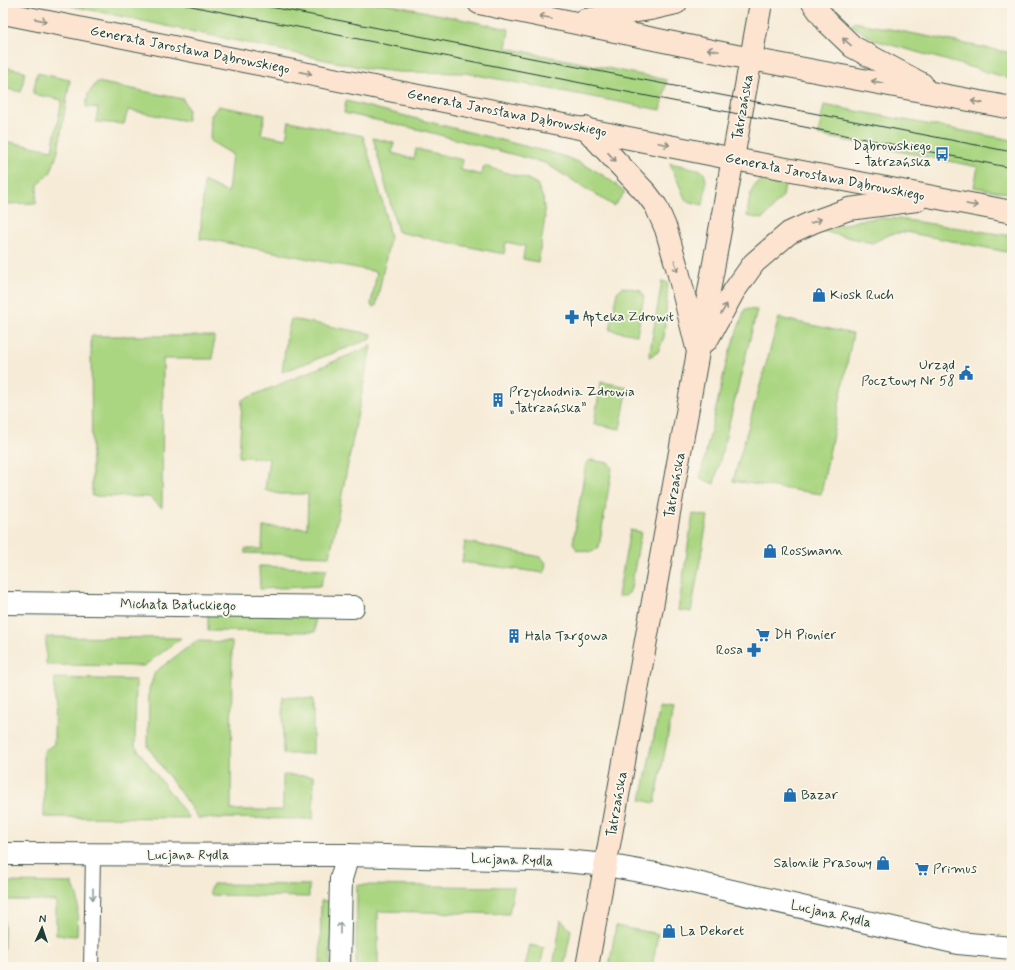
<svg xmlns="http://www.w3.org/2000/svg" width="1015" height="970" viewBox="0 0 1015 970" font-family="Mynerve,sans-serif">
<rect width="100%" height="100%" fill="#fbf7ec"/>
<filter id="ink" filterUnits="userSpaceOnUse"><feTurbulence type="fractalNoise" baseFrequency=".025" numOctaves="2"/><feDisplacementMap in="SourceGraphic" scale="8" xChannelSelector="R" yChannelSelector="G"/><feConvolveMatrix kernelMatrix="1 2 1 2 8 2 1 2 1" color-interpolation-filters="sRGB"/></filter>
<filter id="wash" filterUnits="userSpaceOnUse"><feTurbulence type="fractalNoise" baseFrequency=".012" numOctaves="4" result="noise"/><feDisplacementMap in="SourceGraphic" scale="16" xChannelSelector="R" yChannelSelector="G"/><feGaussianBlur stdDeviation="0.9" result="paint"/><feColorMatrix in="noise" values="0 0 0 0 0 0 0 0 0 0 0 0 0 0 0 0 0 1.4 0 .05"/><feComposite in="paint" operator="in"/></filter>
<g filter="url(#wash)">
<rect width="100%" height="100%" fill="#f6ebd7"/>
<!-- green -->
<g fill="#aad581" stroke="#64895a">
<polygon points="58,3 383,3 509,29 506,48 667,80 661,110 466,73 400,72 369,69"/>
<polygon points="854,22 1012,53 1012,79 874,40 851,25"/>
<polygon points="3,67 25,71 21,92 3,88"/>
<polygon points="37,73 70,80 58,151 51,172 38,185 36,203 3,204 3,141 52,150 62,100 33,94"/>
<polygon points="97,82 183,99 188,110 187,121 128,110 124,124 96,122 98,108 86,107 88,94"/>
<path d="M 346,101 L 560,155 C 586,164 604,174 625,192 L 614,206 L 545,163 L 421,130 L 344,113 Z"/>
<polygon points="824,105 1012,140 1012,194 974,187 978,167 818,135"/>
<polygon points="218,106 265,115 261,134 286,139 289,121 363,136 383,203 390,238 376,306 372,307 371,304 377,272 212,240 200,239 204,181 228,193 232,154 210,141 211,116"/>
<polygon points="373,138 394,143 392,153 414,159 416,149 463,160 461,170 481,175 484,166 528,179 537,184 543,198 545,218 538,262 523,259 525,246 506,242 504,254 398,232"/>
<path d="M 670,163 L 701,170 C 710,177 704,195 703,205 L 686,201 Z"/>
<path d="M 762,181 L 785,185 L 783,196 L 763,219 L 747,216 C 749,204 749,184 762,181 Z"/>
<polygon points="880,218 899,219 1012,236 1012,253 906,232 891,234 872,243 822,231 860,220"/>
<polygon points="662,281 668,283 664,337 658,352 649,357"/>
<polygon points="623,287 640,290 644,296 637,335 610,330 617,292"/>
<polygon points="745,309 757,310 714,484 700,478 727,360"/>
<polygon points="779,318 853,334 821,494 733,481"/>
<polygon points="291,319 372,334 371,339 282,372 287,335"/>
<polygon points="91,336 214,336 213,359 163,359 162,508 149,497 92,496"/>
<polygon points="371,346 330,556 245,553 245,549 262,549 263,527 307,528 308,494 279,494 265,490 269,458 239,457 242,400"/>
<polygon points="601,382 628,387 620,429 594,424"/>
<polygon points="591,460 609,463 612,468 599,547 592,552 577,550 573,543 586,463"/>
<polygon points="693,514 708,516 691,612 678,610"/>
<polygon points="630,530 641,532 631,588 629,593 625,596 618,596"/>
<polygon points="465,542 541,557 546,563 544,573 462,562"/>
<polygon points="259,566 260,566 327,569 320,586 260,589"/>
<polygon points="208,613 315,615 315,632 208,631"/>
<polygon points="46,637 181,638 144,666 46,665"/>
<polygon points="196,641 232,642 231,810 283,810 283,775 314,776 313,819 198,818 148,747 149,690 155,672"/>
<polygon points="55,678 136,680 135,746 189,818 44,817 44,751 54,744"/>
<polygon points="283,697 313,699 313,754 283,754"/>
<polygon points="660,707 673,709 655,803 641,800"/>
<polygon points="3,882 72,883 78,899 77,936 56,935 56,901 5,900 3,967"/>
<polygon points="213,884 309,885 309,897 210,895 210,889"/>
<polygon points="357,885 358,885 514,887 509,914 378,911 378,967 356,967"/>
<polygon points="321,901 332,901 330,967 320,967"/>
<polygon points="561,920 571,930 564,967 553,967"/>
<polygon points="616,926 658,934 652,967 609,967"/>
<polygon points="530,945 544,948 540,967 525,967"/>
</g>
</g>
<g filter="url(#ink)">
<g fill="none" stroke-linecap="round" stroke-linejoin="round">
<defs>
<polyline id="lane" points="91,967 93,855"/>
<g id="street">
<polyline points="3,603 353,607"/>
<polyline points="3,854 348,855 565,861 606,865 662,875 958,943 1012,948"/>
<polyline points="339,967 341,879 348,855"/>
</g>
<g id="secondary">
<polyline points="479,3 751,59 1012,108"/>
<polyline points="813,3 827,22 853,47 922,84"/>
<polyline points="3,13 734,159 1012,212"/>
<polyline points="585,20 650,9 676,3"/>
<polyline points="585,128 647,194 656,206 666,229 678,271 697,348"/>
<polyline points="707,340 734,291 754,263 789,233 813,222 849,209 917,200"/>
<polyline points="587,967 761,3"/>
</g>
</defs>
<!-- lane casing -->
<use href="#lane" stroke="#3f574c" stroke-width="16"/>
<!-- street casing -->
<use href="#street" stroke="#3f574c" stroke-width="24"/>
<!-- secondary casing -->
<use href="#secondary" stroke="#3f574c" stroke-width="24"/>
<!-- lane -->
<use href="#lane" stroke="#fff" stroke-width="14"/>
<!-- street -->
<use href="#street" stroke="#fff" stroke-width="22"/>
<!-- secondary -->
<use href="#secondary" stroke="#fde4d1" stroke-width="22"/>
<!-- tram -->
<g stroke="#1f3d34" stroke-width="1">
<polyline points="176,3 1012,168"/>
<polyline points="250,3 1012,152"/>
</g>
</g>
<!-- one-way arrows -->
<defs><path id="oneway-shaft" d="M-6 0H5M1.5-3L5.5 0L1.5 3" fill="none" stroke-width="1.6" stroke-linecap="round" stroke-linejoin="round"/></defs>
<g stroke="#8e9082">
<use href="#oneway-shaft" transform="translate(545 17) rotate(-168)"/>
<use href="#oneway-shaft" transform="translate(41 20) rotate(11)"/>
<use href="#oneway-shaft" transform="translate(847 42) rotate(-139)"/>
<use href="#oneway-shaft" transform="translate(713 50) rotate(-168)"/>
<use href="#oneway-shaft" transform="translate(306 73) rotate(11)"/>
<use href="#oneway-shaft" transform="translate(877 82) rotate(-169)"/>
<use href="#oneway-shaft" transform="translate(977 102) rotate(-169)"/>
<use href="#oneway-shaft" transform="translate(664 144) rotate(12)"/>
<use href="#oneway-shaft" transform="translate(612 157) rotate(47)"/>
<use href="#oneway-shaft" transform="translate(972 205) rotate(10)"/>
<use href="#oneway-shaft" transform="translate(816 221) rotate(-21)"/>
<use href="#oneway-shaft" transform="translate(676 266) rotate(74)"/>
<use href="#oneway-shaft" transform="translate(724 309) rotate(-60)"/>
</g>
<g stroke="#8f9e9a">
<use href="#oneway-shaft" transform="translate(93 894) rotate(91)"/>
<use href="#oneway-shaft" transform="translate(340 928) rotate(-89)"/>
</g>
</g>
<!-- icons -->
<defs>
<symbol id="bus-bare" viewBox="-9 -9 18 18"><path d="M-5-6H5V4H4V6H2V4H-2V6H-4V4H-5ZM-3.5-4V0h7V-4ZM-3.5 1.2v1.5H-2V1.2ZM2 1.2v1.5H3.5V1.2Z" fill="#1f6fb2" stroke="#fbf7ec" stroke-width="2.5" paint-order="stroke"/></symbol>
<symbol id="shop-bare" viewBox="-9 -9 18 18"><path d="M-5-2.5h2.3a2.7 3.5 0 0 1 5.4 0H5L5.5 6h-11ZM-1.5-2.5h3a1.5 2.3 0 0 0-3 0Z" fill="#1f6fb2" stroke="#fbf7ec" stroke-width="2.5" paint-order="stroke"/></symbol>
<symbol id="pharmacy-bare" viewBox="-9 -9 18 18"><path d="M-2-6h4v4h4v4h-4v4h-4v-4h-4v-4h4Z" fill="#1f6fb2" stroke="#fbf7ec" stroke-width="2.5" paint-order="stroke"/></symbol>
<symbol id="civic-bare" viewBox="-9 -9 18 18"><path d="M-.6-6.5H3V-4.5H.6V-3L4-1V1h2V6H-6V1h2V-1L-.6-3ZM-1.2 2.5V6h2.4V2.5Z" fill="#1f6fb2" stroke="#fbf7ec" stroke-width="2.5" paint-order="stroke"/></symbol>
<symbol id="building-bare" viewBox="-9 -9 18 18"><path d="M-4-6H4V6H1V3H-1V6H-4ZM-2.5-4.3h1.7v1.8h-1.7ZM.8-4.3h1.7v1.8H.8ZM-2.5-1h1.7V.8h-1.7ZM.8-1h1.7V.8H.8Z" fill="#1f6fb2" stroke="#fbf7ec" stroke-width="2.5" paint-order="stroke"/></symbol>
<symbol id="supermarket-bare" viewBox="-9 -9 18 18"><path d="M-6-5.5h2.5l.6 2H6L4.5 2H-2.5L-4.4-4H-6ZM-1.5 3.2a1.3 1.3 0 1 0 .1 0ZM3 3.2a1.3 1.3 0 1 0 .1 0Z" fill="#1f6fb2" stroke="#fbf7ec" stroke-width="2.5" paint-order="stroke"/></symbol>
</defs>
<g fill-rule="evenodd">
<use href="#bus-bare" x="932" y="144" width="20" height="20"/>
<use href="#shop-bare" x="809" y="285" width="20" height="20"/>
<use href="#pharmacy-bare" x="562" y="307" width="20" height="20"/>
<use href="#civic-bare" x="956" y="363" width="20" height="20"/>
<use href="#building-bare" x="488" y="390" width="20" height="20"/>
<use href="#shop-bare" x="760" y="541" width="20" height="20"/>
<use href="#supermarket-bare" x="753" y="625" width="20" height="20"/>
<use href="#building-bare" x="504" y="626" width="20" height="20"/>
<use href="#pharmacy-bare" x="744" y="640" width="20" height="20"/>
<use href="#shop-bare" x="780" y="785" width="20" height="20"/>
<use href="#shop-bare" x="873" y="853" width="20" height="20"/>
<use href="#supermarket-bare" x="912" y="859" width="20" height="20"/>
<use href="#shop-bare" x="659" y="921" width="20" height="20"/>
</g>
<g text-anchor="middle" dominant-baseline="central" stroke-width="3.5" stroke-linejoin="round" paint-order="stroke">
<!-- street labels -->
<g font-size="14" fill="#1f3d34" stroke="#fbf7ec">
<text transform="translate(190 50) rotate(11)">Generała Jarosława Dąbrowskiego</text>
<text transform="translate(743 107) rotate(-80)">Tatrzańska</text>
<text transform="translate(507 113) rotate(11)">Generała Jarosława Dąbrowskiego</text>
<text transform="translate(825 177) rotate(11)">Generała Jarosława Dąbrowskiego</text>
<text transform="translate(675 485) rotate(-80)">Tatrzańska</text>
<text transform="translate(178 605) rotate(1)">Michała Bałuckiego</text>
<text transform="translate(617 804) rotate(-80)">Tatrzańska</text>
<text x="188" y="855">Lucjana Rydla</text>
<text transform="translate(512 860) rotate(2)">Lucjana Rydla</text>
<text transform="translate(831 914) rotate(13)">Lucjana Rydla</text>
</g>
<!-- poi labels -->
<g font-size="14" fill="#1f3d34" stroke="#fbf7ec" text-anchor="start">
<text x="931" y="146" text-anchor="end">Dąbrowskiego<tspan x="931" dy="16">- Tatrzańska</tspan></text>
<text x="830" y="295">Kiosk Ruch</text>
<text x="583" y="317">Apteka Zdrowit</text>
<text x="955" y="365" text-anchor="end">Urząd<tspan x="955" dy="16">Pocztowy Nr 58</tspan></text>
<text x="509" y="392">Przychodnia Zdrowia<tspan x="509" dy="16">„Tatrzańska”</tspan></text>
<text x="781" y="551">Rossmann</text>
<text x="774" y="635">DH Pionier</text>
<text x="525" y="636">Hala Targowa</text>
<text x="743" y="650" text-anchor="end">Rosa</text>
<text x="801" y="795">Bazar</text>
<text x="872" y="863" text-anchor="end">Salonik Prasowy</text>
<text x="933" y="869">Primus</text>
<text x="680" y="931">La Dekoret</text>
</g>
</g>
<!-- margin -->
<rect width="1015" height="970" fill="none" stroke="#fbf7ec" stroke-width="16"/>
<!-- north arrow -->
<g transform="translate(42 928) rotate(3)" stroke="#fbf7ec" stroke-width="3" paint-order="stroke">
<path d="M0-3L7 15L0 10L-7 15Z" fill="#1f3d34"/>
<text y="-6" font-size="11" font-weight="bold" text-anchor="middle" fill="#1f3d34">N</text>
</g>
</svg>
